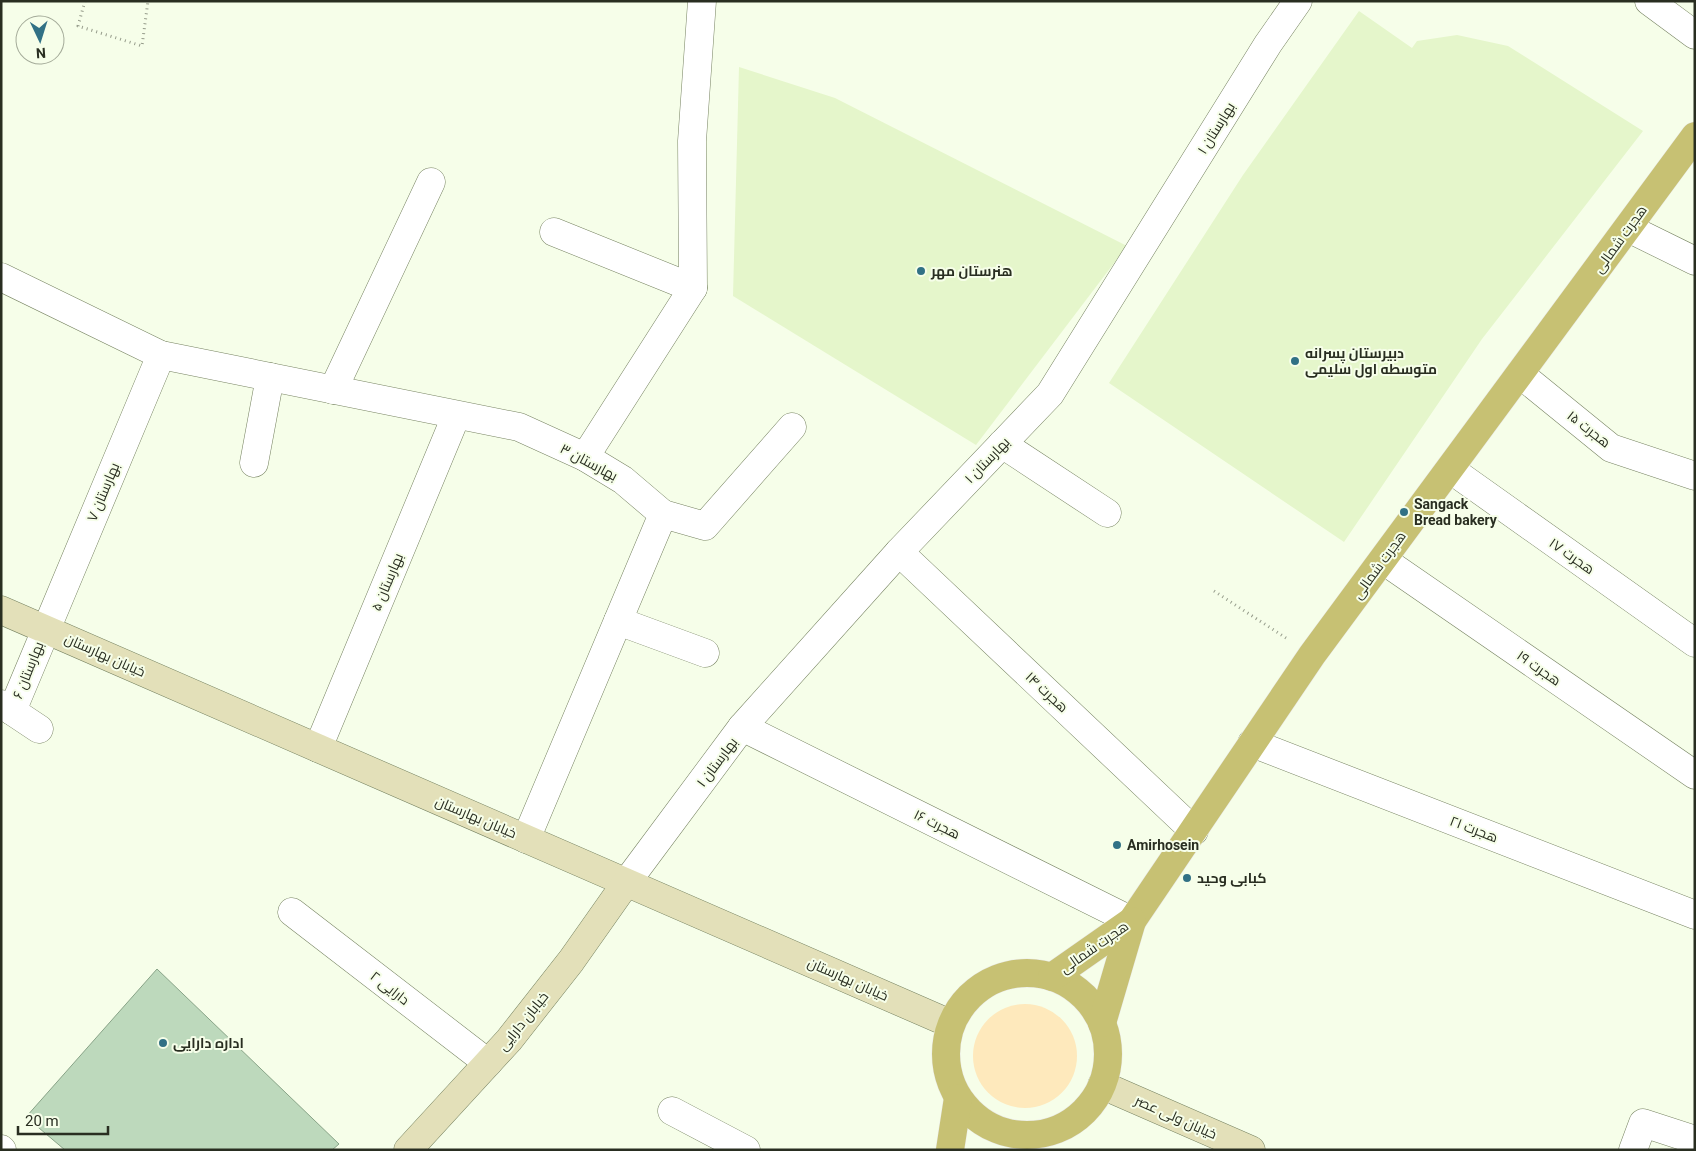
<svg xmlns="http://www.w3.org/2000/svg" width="1696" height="1151" viewBox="0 0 1696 1151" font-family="Roboto,Cairo,sans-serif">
<rect width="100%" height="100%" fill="#f6fee9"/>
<!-- built -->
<g fill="#e5f6cb">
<polygon points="1359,11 1412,48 1417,41 1457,35 1508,46 1643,131 1482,339 1344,542 1109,383 1243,175"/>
<polygon points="739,67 835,98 1127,246 976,445 733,296"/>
</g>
<!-- green -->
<circle fill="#fee9bc" cx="1025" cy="1056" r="52"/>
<!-- building -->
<polygon fill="#bdd9bc" stroke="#88a387" points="157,969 339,1144 332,1150 65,1150 26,1117"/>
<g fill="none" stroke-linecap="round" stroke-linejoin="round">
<defs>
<g id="street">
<polyline points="1649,1 1695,35"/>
<polyline points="1628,228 1695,261"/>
<polyline points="554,232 693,288"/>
<polyline points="1,277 161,355 519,427 585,457 623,480 663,514 526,839"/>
<polyline points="1520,374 1611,448 1695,476"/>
<polyline points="333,390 431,182"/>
<polyline points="1002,444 1107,513"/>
<polyline points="585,457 693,288 692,141 702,1"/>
<polyline points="254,463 270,377"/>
<polyline points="1450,469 1695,643"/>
<polyline points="663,514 705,526 792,427"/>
<polyline points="899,552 1194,831"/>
<polyline points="1383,560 1695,775"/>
<polyline points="618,621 705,653"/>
<polyline points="1,704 12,711 161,355"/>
<polyline points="12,711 39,729"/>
<polyline points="742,727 1132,921"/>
<polyline points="1252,743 1695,915"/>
<polyline points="318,748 456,416"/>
<polyline points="626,883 742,727 899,552 1050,394 1268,44 1298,1"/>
<polyline points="292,912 488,1063"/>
<polyline points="672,1111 746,1150"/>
<polyline points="1,1149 2,1150"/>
<polyline points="1633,1150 1643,1123 1695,1140"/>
</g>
<g id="secondary">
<polyline points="1,610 951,1024"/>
<polyline points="1102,1085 1251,1150"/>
<polyline points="408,1150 509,1040 571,961 626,883"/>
</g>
<g id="primary">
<circle cx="1027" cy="1054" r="81"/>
<polyline points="1052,977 1132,921 1312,655 1695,136"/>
<polyline points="1102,1023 1132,921"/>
<polyline points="950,1150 958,1098"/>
</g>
</defs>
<!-- street casing -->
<use href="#street" stroke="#778362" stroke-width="29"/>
<!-- secondary casing -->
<use href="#secondary" stroke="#778362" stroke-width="29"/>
<!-- primary casing -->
<use href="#primary" stroke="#eaeae9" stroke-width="29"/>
<!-- path -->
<g stroke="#969c8b" stroke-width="3" stroke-dasharray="1 4" stroke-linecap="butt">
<polyline points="85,1 78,26 142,46 148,1"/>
<polyline points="1214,591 1289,640"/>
</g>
<!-- street -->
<use href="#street" stroke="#fff" stroke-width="28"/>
<!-- secondary -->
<use href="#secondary" stroke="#e3e0b9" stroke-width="28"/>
<!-- primary -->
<use href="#primary" stroke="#c7c173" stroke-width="28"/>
</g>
<!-- markers -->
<g fill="#317185" stroke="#f6fee9" stroke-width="2">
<circle cx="921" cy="271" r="5"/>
<circle cx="1295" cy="361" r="5"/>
<circle cx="1404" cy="512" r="5"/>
<circle cx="1117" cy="845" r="5"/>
<circle cx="1187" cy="878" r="5"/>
<circle cx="163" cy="1043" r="5"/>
</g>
<g text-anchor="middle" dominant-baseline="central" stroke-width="4" stroke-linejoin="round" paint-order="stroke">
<!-- street labels -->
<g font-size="14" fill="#292e21" stroke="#f6fee9">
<text transform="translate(1216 128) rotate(-58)">بهارستان ۱</text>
<text transform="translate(1620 239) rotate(-54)">هجرت شمالی</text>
<text transform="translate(1589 429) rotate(38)">هجرت ۱۵</text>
<text transform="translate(987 460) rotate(-46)">بهارستان ۱</text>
<text transform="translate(589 462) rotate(28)">بهارستان ۳</text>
<text transform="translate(103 492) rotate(-67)">بهارستان ۷</text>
<text transform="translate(1572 556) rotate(35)">هجرت ۱۷</text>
<text transform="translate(1379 565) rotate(-54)">هجرت شمالی</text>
<text transform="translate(387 582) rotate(-67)">بهارستان ۵</text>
<text transform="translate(105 655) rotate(24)">خیابان بهارستان</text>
<text transform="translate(1539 668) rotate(35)">هجرت ۱۹</text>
<text transform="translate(28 670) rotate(-68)">بهارستان ۶</text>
<text transform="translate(1047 692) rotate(43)">هجرت ۱۴</text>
<text transform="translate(717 762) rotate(-53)">بهارستان ۱</text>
<text transform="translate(476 817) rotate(23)">خیابان بهارستان</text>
<text transform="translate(937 824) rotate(26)">هجرت ۱۶</text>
<text transform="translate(1474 829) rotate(21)">هجرت ۲۱</text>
<text transform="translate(1094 947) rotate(-35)">هجرت شمالی</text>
<text transform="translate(848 979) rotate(24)">خیابان بهارستان</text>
<text transform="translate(390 988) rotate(38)">دارایی ۲</text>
<text transform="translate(523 1021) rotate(-51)">خیابان دارایی</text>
<text transform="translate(1176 1117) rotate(24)">خیابان ولی عصر</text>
</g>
<!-- poi labels -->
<g font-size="14" font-weight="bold" fill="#292e21" stroke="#f6fee9" text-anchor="start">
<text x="931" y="271">هنرستان مهر</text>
<text x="1305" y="353">دبیرستان پسرانه<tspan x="1305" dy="16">متوسطه اول سلیمی</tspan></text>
<text x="1414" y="504">Sangack<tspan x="1414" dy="16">Bread bakery</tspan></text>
<text x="1127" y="845">Amirhosein</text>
<text x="1197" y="878">کبابی وحید</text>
<text x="173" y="1043">اداره دارایی</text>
</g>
</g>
<!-- border -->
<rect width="1696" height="1151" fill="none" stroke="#292e21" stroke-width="5"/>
<!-- north arrow -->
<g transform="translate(40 40) rotate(176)"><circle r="24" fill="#f6fee9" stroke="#a4ab99"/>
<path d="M0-4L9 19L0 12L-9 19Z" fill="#317185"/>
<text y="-8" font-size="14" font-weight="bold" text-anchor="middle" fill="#292e21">N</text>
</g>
<!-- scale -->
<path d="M18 1126v8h90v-8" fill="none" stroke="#292e21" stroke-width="2.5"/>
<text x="25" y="1126" font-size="15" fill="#292e21" stroke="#f6fee9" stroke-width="4" paint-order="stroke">20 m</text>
</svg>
